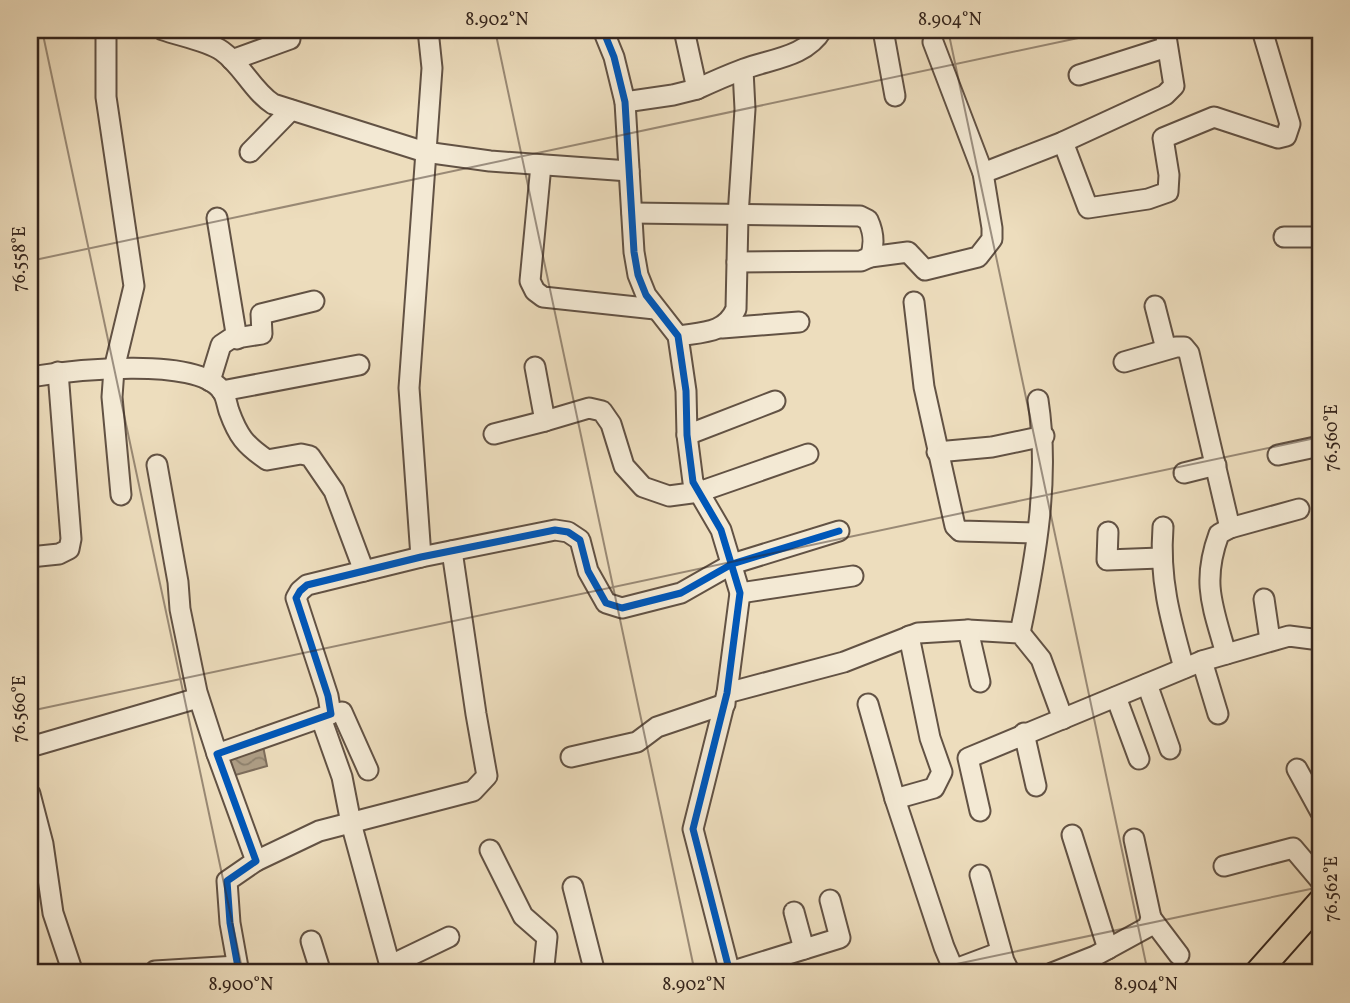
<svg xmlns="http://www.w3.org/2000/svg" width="1350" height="1003" viewBox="0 0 1350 1003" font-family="Vollkorn,serif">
<defs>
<pattern id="water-waves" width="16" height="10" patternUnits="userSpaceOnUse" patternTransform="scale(1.75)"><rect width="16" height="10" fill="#ae9e86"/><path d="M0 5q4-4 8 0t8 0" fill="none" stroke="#8e816d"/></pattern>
</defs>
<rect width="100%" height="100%" fill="#edddbd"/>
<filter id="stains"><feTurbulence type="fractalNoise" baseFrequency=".00286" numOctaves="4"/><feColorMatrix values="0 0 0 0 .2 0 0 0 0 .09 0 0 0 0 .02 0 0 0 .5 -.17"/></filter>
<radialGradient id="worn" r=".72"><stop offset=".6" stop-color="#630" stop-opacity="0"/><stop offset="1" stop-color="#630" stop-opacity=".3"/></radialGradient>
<!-- water -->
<polygon fill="url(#water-waves)" stroke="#7d6d5c" stroke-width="2" points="263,746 267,766 232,776 228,756"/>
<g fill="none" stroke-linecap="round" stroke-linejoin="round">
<defs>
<g id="minor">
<polyline points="106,30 106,97 134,286 114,369 112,397 121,495"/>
<path d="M 163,30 C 180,36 208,41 222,51 C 242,65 252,90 273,104 L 425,152 L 490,161 L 629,171"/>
<polyline points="603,30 614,57 625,102 634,252 638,275 646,295 678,336 686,391 687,435 693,482 721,530 740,593 727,693 693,829 730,973"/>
<polyline points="883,30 895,96"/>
<polyline points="232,60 290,39"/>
<polyline points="1079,75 1167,47"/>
<path d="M 697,89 C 712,82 728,75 744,69 C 771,59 806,57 822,30"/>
<polyline points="625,102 673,95 697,89 684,30"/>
<polyline points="1063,142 1088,208 1148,199 1168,192 1169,175 1163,138 1214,117 1278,138 1286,136 1290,124 1262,30"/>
<polyline points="250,152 291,110"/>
<polyline points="541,165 530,281 535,291 543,297 655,309"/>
<polyline points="983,173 1063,142 1165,95 1174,86 1165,30"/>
<path d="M 632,213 L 860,216 L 868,220 C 874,233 875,244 870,257 L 861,261 L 737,262"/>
<polyline points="217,218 237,339"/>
<polyline points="1284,237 1320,237"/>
<polyline points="870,257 908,252 925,270 978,257 992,239 992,228 983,173 933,42"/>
<polyline points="914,302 924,387 955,526 960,531 1036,533"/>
<polyline points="1155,306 1166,349"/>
<polyline points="722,328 799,322"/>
<path d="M 678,336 C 702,332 725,334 736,309 L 738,216 L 745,109 L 743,70"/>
<polyline points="1124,362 1176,347 1184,347 1189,353 1230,528"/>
<path d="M 30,377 C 68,371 197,355 222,391 C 226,396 227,405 229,411 C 238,436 245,445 267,460 L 301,454 L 310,456 L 334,491 L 364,571"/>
<polyline points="210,381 221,345 230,339 262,334 261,314 314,301"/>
<polyline points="222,391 359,365"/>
<polyline points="545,421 589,408 602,411 611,424 624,466 643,487 669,496 699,492 808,454"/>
<polyline points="494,434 545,421 535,367"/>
<polyline points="687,435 775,401"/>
<polyline points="937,452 992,447 1044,436"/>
<polyline points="1278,455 1320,446"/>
<polyline points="157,465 178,582 180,609 197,692 217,754"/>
<polyline points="1184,473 1216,465"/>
<path d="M 1163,527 C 1159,579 1170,618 1184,668"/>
<polyline points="1108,532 1107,560 1160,558"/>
<polyline points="30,557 59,554 69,549 71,539 58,372"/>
<polyline points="421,557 409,388 432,68 428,30"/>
<polyline points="740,593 853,576"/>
<polyline points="1264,599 1270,640"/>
<polyline points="968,630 980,682"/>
<path d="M 1020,633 C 1036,557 1050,478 1038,400"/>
<path d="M 1226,654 C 1213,607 1201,583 1219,534 L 1230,528 L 1299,509"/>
<polyline points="1202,661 1218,714"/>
<polyline points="1147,684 1170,749"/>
<polyline points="727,693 844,662 918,633 968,630 1020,633 1041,659 1063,719"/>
<polyline points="1116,697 1139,759"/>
<polyline points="868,704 895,799 944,947 955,973"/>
<polyline points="342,712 368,770"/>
<polyline points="321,718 342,777 351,823 392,973"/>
<polyline points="1024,733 1036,786"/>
<polyline points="30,745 37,745 198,698"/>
<polyline points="571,757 637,742 657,727 725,704"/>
<polyline points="1297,769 1320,811"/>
<polyline points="30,794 43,844 53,913 73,973"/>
<polyline points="895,799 934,788 942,772 930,738 909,636"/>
<polyline points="980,811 968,758 1202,661 1289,636 1320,640"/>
<polyline points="1072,835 1108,949"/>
<polyline points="490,850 523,916 547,937 544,966 545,973"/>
<polyline points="256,861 319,831 473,791 487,776 476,714 452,551"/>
<polyline points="1224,866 1293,848 1320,880"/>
<polyline points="980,875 1004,961 1010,973"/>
<polyline points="573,887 595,973"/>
<polyline points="794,912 804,949"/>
<polyline points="1151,918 1179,955"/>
<polyline points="311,941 321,973"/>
<polyline points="953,970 1001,952"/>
<polyline points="155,971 237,966"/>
<polyline points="730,972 840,938 830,900"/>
<polyline points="239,973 230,923 227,881 256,861 217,754 331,714 328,696 296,598 300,591 307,585 421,557 555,530 568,532 580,540 588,571 606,603 622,608 681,593 732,564 839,531"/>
<polyline points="398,973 395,963 449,937"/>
<polyline points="1052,973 1095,956 1148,927 1151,918 1134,839"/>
</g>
<polyline id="major" points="1257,973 1320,902"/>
</defs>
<!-- minor casing -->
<use href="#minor" stroke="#625244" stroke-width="23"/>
<!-- major casing -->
<use href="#major" stroke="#34241c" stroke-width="28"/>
<!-- minor -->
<use href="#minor" stroke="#f3e9d4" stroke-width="19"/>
<!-- major -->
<use href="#major" stroke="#edddbd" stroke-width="24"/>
<defs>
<g id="cycleway">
<polyline points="603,30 614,57 625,102 634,252 638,275 646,295 678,336 686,391 687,435 693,482 721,530 740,593 727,693 693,829 730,973"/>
<polyline points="239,973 230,923 227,881 256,861 217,754 331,714 328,696 296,598 300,591 307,585 421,557 555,530 568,532 580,540 588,571 606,603 622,608 681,593 732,564 839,531"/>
</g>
</defs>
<!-- cycleway casing -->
<use href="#cycleway" stroke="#f3e9d4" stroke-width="11"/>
<!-- cycleway -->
<use href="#cycleway" stroke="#0057b8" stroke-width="7"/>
</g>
<!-- ticks -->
<path fill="none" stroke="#34241c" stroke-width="2" stroke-opacity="0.45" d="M 42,30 L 243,973M 495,30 L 695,973M 948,30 L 1148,973M 30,261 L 1116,30M 30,711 L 1320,437M 914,973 L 1320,887"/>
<!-- margin -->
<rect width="1350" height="1003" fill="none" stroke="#edddbd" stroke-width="77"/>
<rect x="38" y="38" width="1274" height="926" fill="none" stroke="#34241c" stroke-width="2.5"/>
<g font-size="18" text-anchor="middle" fill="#34241c">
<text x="497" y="25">8.902°N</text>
<text x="950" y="25">8.904°N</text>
<text transform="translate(19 259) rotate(-90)" y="6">76.558°E</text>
<text transform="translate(1331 438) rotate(-90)" y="6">76.560°E</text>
<text transform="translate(19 709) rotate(-90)" y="6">76.560°E</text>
<text transform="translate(1331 889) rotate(-90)" y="6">76.562°E</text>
<text x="241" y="990">8.900°N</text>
<text x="694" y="990">8.902°N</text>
<text x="1146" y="990">8.904°N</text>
</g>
<rect width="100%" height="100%" filter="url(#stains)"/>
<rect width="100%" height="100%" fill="url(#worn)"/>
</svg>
